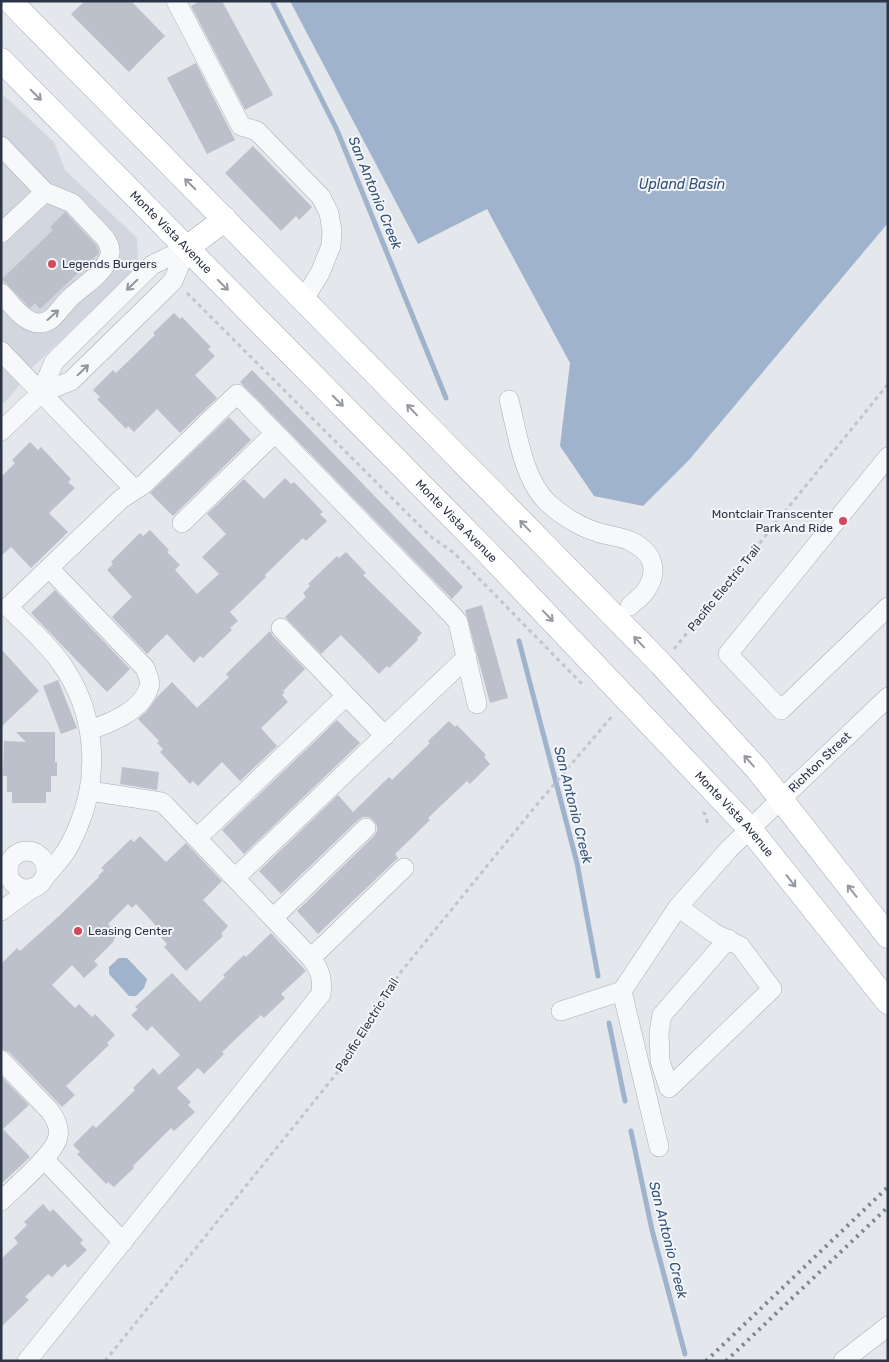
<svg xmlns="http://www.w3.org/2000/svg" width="889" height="1362" viewBox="0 0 889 1362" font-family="Rubik,sans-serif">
<rect width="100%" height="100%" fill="#e4e7ec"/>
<!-- built -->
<polygon fill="#d2d6de" points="1,93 54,142 65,170 137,238 138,266 34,366 10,397 1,405"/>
<!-- water -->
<g fill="#9fb4cc">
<polygon points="290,1 888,1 888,223 689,460 643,506 594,496 560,446 570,363 487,209 418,244"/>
<polygon points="119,958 127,958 147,979 144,988 136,996 129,996 109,974 109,967"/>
</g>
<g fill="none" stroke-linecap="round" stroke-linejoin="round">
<!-- stream -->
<g stroke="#9fb4cc" stroke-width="5">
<polyline points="272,1 337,130 446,398"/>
<polyline points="519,641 577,863 598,976"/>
<polyline points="609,1023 625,1101"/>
<polyline points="631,1131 652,1230 685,1354"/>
</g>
</g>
<!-- building -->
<g fill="#bbc0ca">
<polygon points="85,1 131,1 165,36 129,72 71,14"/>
<polygon points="200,1 222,1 273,95 245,110 191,6"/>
<polygon points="196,63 235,140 207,154 167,78"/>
<polygon points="253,146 312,207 299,220 296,216 281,231 225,173"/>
<polygon points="65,212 96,245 99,253 40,309 35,303 30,308 2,279 53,230 50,227"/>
<polygon points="174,313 180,319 182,317 211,347 208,349 215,356 195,375 217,398 180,433 157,409 134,432 128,426 126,429 97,399 100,397 93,390 113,370 116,373 155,335 153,333"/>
<polygon points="252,370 463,587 452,599 240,382"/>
<polygon points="229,417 251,440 173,516 150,493"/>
<polygon points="30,442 38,450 41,447 71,479 68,482 75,488 49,513 68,532 31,568 11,547 1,556 1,477 15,463 12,460"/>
<polygon points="285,478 291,484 294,482 323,512 320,514 327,521 306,541 303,538 265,575 266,577 230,612 238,621 230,628 232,630 203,658 200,656 194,663 167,634 147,654 112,617 132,597 107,570 113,564 111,562 140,533 143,536 150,530 169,550 167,552 180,565 175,570 197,594 219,574 202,557 226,534 207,514 244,479 264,499"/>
<polygon points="346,552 366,573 363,575 422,633 417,638 418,640 389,668 387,666 379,674 341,635 321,654 285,617 306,597 303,593 310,586 308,584 337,556 339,558"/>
<polygon points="55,590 130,669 107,692 31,613"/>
<polygon points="482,605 508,698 490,703 465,610"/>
<polygon points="270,631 273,636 305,669 283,691 285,692 282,695 288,702 261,728 277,746 240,781 222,762 198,786 193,781 190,784 160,752 163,749 157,743 159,741 138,719 147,711 157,697 172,682 197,708 229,677 226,674"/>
<polygon points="1,649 39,691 1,727"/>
<polygon points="58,680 77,728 61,734 43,686"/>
<polygon points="337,720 360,743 244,854 222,830"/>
<polygon points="449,721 455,727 457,725 486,755 484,757 490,764 470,784 467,781 428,818 430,820 395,854 398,858 318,934 297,911 374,836 377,831 377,826 374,821 369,817 363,817 358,820 281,894 259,871 338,795 353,812 389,777 392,780 430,743 428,741"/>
<polygon points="16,732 55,732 55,762 57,762 57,776 51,776 51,792 46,792 46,803 12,803 12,792 7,792 7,776 3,776 4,741 26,742"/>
<polygon points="122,767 159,772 157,790 120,784"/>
<polygon points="140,836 166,862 186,843 222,881 203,900 228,926 221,934 223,936 186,971 164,947 167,944 155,931 158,928 136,904 132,908 128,904 108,924 118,935 113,940 114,941 94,961 98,965 84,978 72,965 52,985 75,1008 79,1004 92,1017 95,1014 115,1035 107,1043 109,1045 66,1086 75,1095 62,1107 9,1052 1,1049 1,964 17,948 20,951 59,916 99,877 98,876 104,870 101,868 131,839 134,842"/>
<polygon points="271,933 306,971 281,994 285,998 264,1018 261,1015 222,1052 224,1054 204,1074 198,1068 177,1088 191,1102 188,1105 195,1112 174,1131 171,1128 133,1166 134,1168 114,1187 108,1182 106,1184 77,1154 80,1152 73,1145 93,1125 96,1128 135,1090 133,1088 153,1068 159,1075 180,1055 152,1026 147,1031 131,1015 138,1009 135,1007 172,973 200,1002 225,977 223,975 244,955 246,957"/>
<polygon points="1,1076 29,1105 3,1129 30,1157 1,1184"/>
<polygon points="43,1204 50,1212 53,1209 83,1240 80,1243 87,1250 68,1268 65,1264 52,1277 48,1274 25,1297 29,1300 1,1327 1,1259 18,1243 14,1238 27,1225 24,1222"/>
</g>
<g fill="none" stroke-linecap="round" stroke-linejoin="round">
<defs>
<g id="minor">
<polyline points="176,1 241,126 257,131 321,197 329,213 332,231 331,246 320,273 304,299"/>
<path d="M 1,146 L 45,192 L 72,203 L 105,238 C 110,246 112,252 108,260 C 101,276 81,287 69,299 C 63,305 58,313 51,319 C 48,321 44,323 40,323 C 24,324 11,303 1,293"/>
<polyline points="1,233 45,192"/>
<polyline points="1,351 134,489"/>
<polyline points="41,393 71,381 160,294 173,281 187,248"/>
<path d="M 509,400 C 517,431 523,480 548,503 C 561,515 580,527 597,532 C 608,536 620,536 630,541 C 654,552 660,572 644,593 C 640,598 634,602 630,606"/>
<polyline points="1,431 41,393 54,362 152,265 187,248"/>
<polyline points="888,457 728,654 781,710 888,607"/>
<polyline points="182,523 275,433"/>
<path d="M 49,568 L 145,668 C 147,674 151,681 149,687 C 142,711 110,723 90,730"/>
<polyline points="281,628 385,736"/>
<polyline points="197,838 346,696"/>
<circle cx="27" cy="870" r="19"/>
<path d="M 44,878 C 51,870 58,862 64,854 C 70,846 74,836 78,827 C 101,773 95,711 61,663 C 46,642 26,625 8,607 L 121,499 L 144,484 L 237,394 L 453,616 L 458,622 L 477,704"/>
<polyline points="235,878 467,657"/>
<polyline points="678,907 714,933 740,946 772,989 669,1088 660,1061 659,1032 662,1015 728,939"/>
<polyline points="1,911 34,887"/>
<polyline points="273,918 366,828"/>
<polyline points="311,958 404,868"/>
<polyline points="622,991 659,1147"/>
<path id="s1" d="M 561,1011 L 622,991 L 678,907 L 729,849 L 888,697"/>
<path d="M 1,1060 L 50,1111 C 55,1118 60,1128 58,1137 C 54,1155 15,1187 1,1201"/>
<polyline points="44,1159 123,1242"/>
<path d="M 27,1361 L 321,994 C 323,978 320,970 311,958 L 166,806 L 161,802 L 90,791"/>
<polyline points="843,1361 888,1326"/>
</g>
<g id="major">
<polyline points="10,1 661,664 758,770 888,936"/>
<path id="s2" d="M 1,60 L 489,554 L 750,829 L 888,1002"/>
<polyline points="187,248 225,219"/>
</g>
</defs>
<!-- minor casing -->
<use href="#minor" stroke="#a9aeb7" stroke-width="20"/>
<!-- major casing -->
<use href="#major" stroke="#a3abb8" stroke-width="25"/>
<!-- path -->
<g stroke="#c2c5cb" stroke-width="3" stroke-dasharray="4 4" stroke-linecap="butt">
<polyline points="187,293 430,536 454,553 584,686"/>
<polyline points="674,649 888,384"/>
<polyline points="703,812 705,814 708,825"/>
<polyline points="105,1361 345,1063 400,973 539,802 614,714"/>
</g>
<!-- minor -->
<use href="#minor" stroke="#f7f8fa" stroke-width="19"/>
<!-- major -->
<use href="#major" stroke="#fff" stroke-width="24"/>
<!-- rail -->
<g stroke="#7d8696" stroke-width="4" stroke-dasharray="2.5 5" stroke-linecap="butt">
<polyline points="706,1361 888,1187"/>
<polyline points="726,1361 888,1207"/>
</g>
</g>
<!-- one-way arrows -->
<defs><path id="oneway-shaft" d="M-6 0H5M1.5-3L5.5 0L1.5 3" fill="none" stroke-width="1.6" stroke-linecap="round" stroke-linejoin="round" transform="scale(1.25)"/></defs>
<g stroke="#959aa2">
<use href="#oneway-shaft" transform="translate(36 95) rotate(45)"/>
<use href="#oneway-shaft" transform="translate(190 184) rotate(-135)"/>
<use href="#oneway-shaft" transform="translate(223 285) rotate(45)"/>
<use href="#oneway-shaft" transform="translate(338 401) rotate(45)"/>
<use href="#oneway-shaft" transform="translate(412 410) rotate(-134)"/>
<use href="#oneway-shaft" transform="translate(525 526) rotate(-134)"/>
<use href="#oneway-shaft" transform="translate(548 616) rotate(46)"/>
<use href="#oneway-shaft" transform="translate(639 642) rotate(-134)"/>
<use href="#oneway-shaft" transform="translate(749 761) rotate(-132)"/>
<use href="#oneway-shaft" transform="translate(791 881) rotate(52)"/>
<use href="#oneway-shaft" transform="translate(852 891) rotate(-128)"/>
</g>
<g stroke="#9196a0">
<use href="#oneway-shaft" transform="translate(132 285) rotate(136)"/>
<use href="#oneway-shaft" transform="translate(53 315) rotate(-42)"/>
<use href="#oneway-shaft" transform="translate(83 370) rotate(-44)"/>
</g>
<!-- markers -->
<g fill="#d1495b" stroke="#f4f6f9" stroke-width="2">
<circle cx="52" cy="264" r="5"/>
<circle cx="843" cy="521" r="5"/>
<circle cx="78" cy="931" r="5"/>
</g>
<g text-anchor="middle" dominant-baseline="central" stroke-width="4" stroke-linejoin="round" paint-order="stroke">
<!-- street labels -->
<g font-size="12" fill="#2b3445" stroke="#f4f6f9">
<text stroke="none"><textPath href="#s2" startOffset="242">Monte Vista Avenue</textPath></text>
<text stroke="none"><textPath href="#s2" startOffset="648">Monte Vista Avenue</textPath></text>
<text transform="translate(724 588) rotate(-51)">Pacific Electric Trail</text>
<text stroke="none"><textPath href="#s1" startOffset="368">Richton Street</textPath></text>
<text stroke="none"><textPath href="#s2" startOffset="1052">Monte Vista Avenue</textPath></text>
<text transform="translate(367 1025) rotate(-58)">Pacific Electric Trail</text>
</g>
<!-- poi labels -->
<g font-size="12" fill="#2b3445" stroke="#f4f6f9" text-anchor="start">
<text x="62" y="264">Legends Burgers</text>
<text x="833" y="514" text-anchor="end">Montclair Transcenter<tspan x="833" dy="14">Park And Ride</tspan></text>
<text x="88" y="931">Leasing Center</text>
</g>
<!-- water labels -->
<g font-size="14" font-style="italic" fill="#34527a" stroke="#f4f6f9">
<text x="682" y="184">Upland Basin</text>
<text transform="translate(375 193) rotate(68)">San Antonio Creek</text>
<text transform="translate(573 805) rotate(76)">San Antonio Creek</text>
<text transform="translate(668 1240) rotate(76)">San Antonio Creek</text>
</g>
</g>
<!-- border -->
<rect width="889" height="1362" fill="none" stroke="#2b3445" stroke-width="5"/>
</svg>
